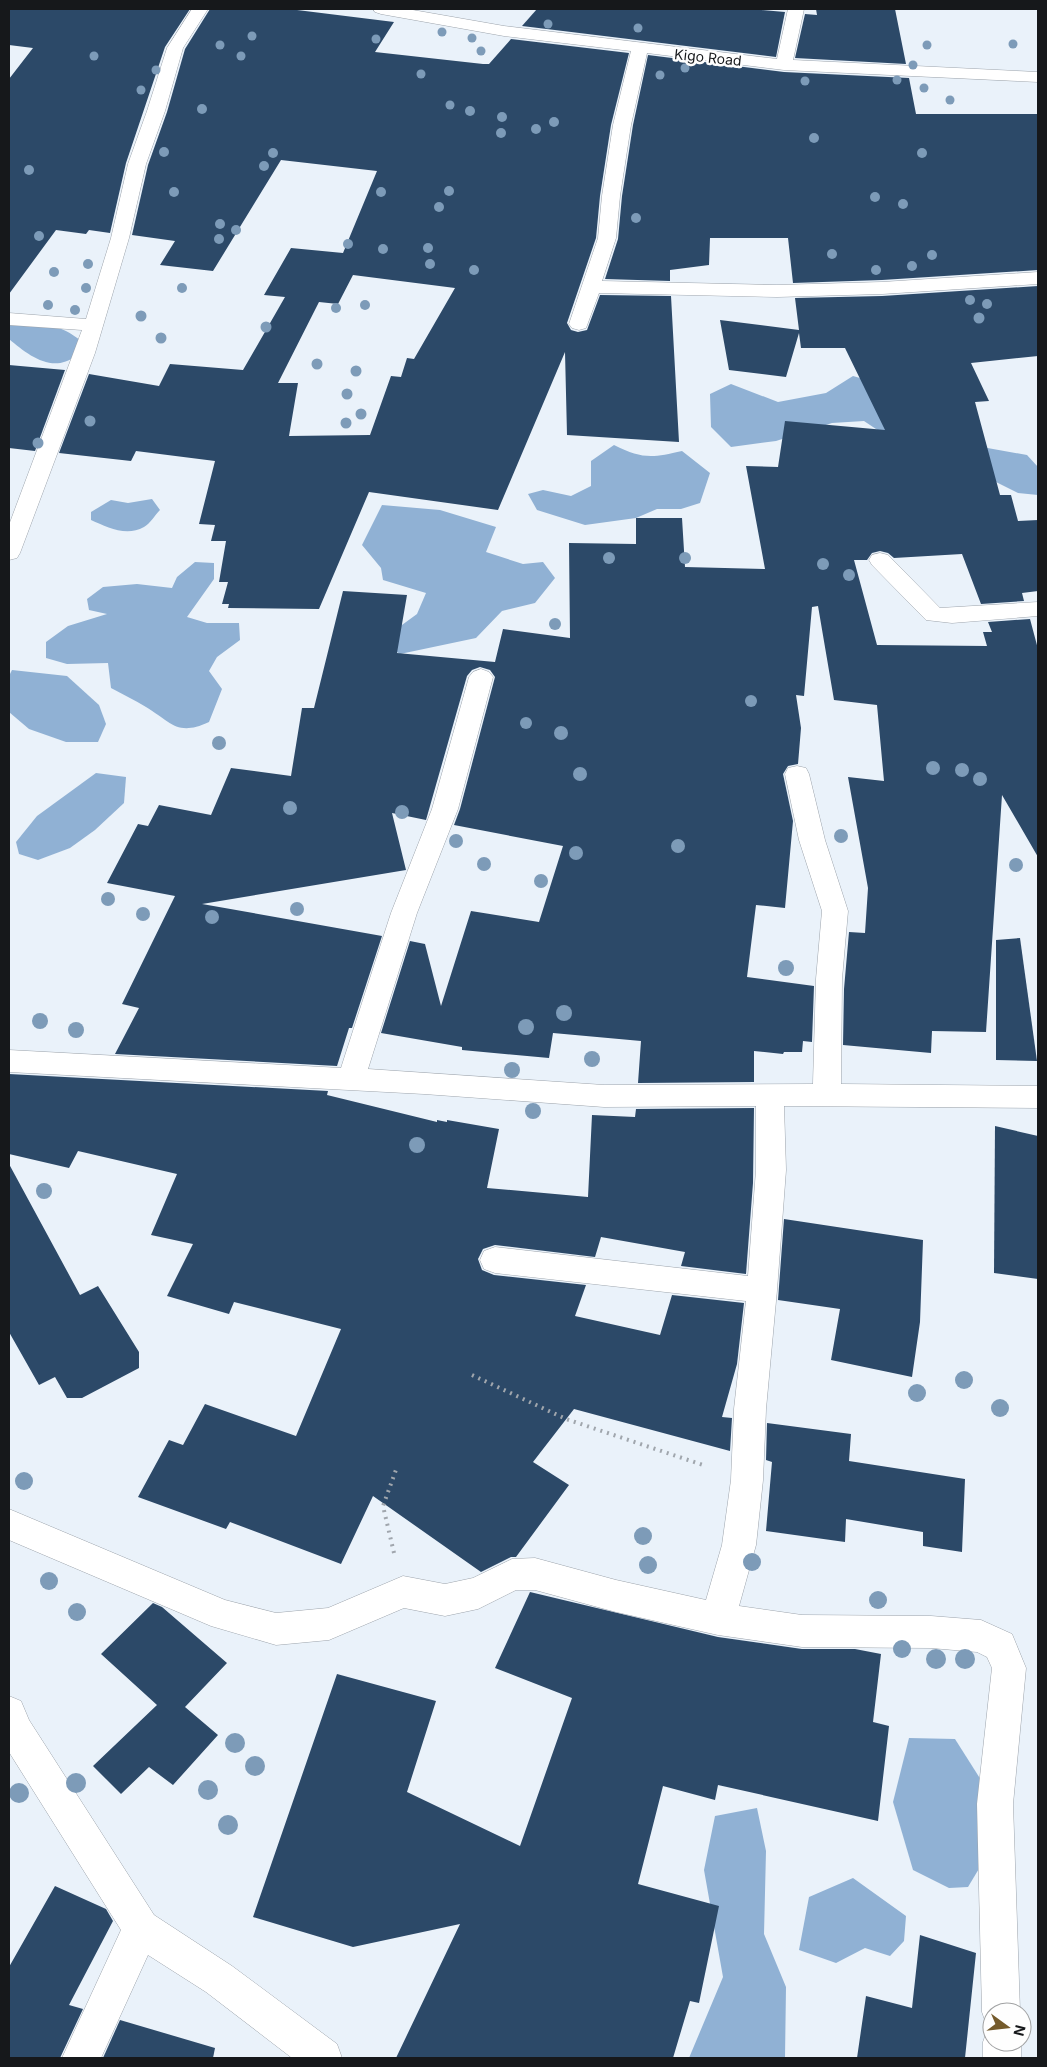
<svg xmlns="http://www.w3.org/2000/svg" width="1047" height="2067" viewBox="0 0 1047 2067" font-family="Inter,sans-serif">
<rect width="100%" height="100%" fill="#eaf2fa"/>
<!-- forest -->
<g fill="#90b1d4">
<path d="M 12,324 C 40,324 57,322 80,340 L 76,356 C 52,374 28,355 9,339 L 9,326 Z"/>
<polygon points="853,376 884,385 888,403 885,435 864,421 832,423 776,441 731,447 711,427 710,394 731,384 778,402 826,393"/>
<path d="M 614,445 C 642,459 652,458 682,451 L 710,473 L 700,503 L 681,509 L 657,509 L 636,518 L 585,525 L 537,510 L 528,494 L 543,490 L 571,496 L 591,486 L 591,461 Z"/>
<polygon points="982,447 1027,455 1038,467 1038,495 1018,493 990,479"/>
<path d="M 152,499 L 160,510 C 155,515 150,524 144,527 C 126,537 107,527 91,520 L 91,512 L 111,500 L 128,503 Z"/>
<polygon points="382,505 440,510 496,527 486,552 523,564 543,562 555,578 535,603 502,611 476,638 400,654 380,641 417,614 426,593 383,580 381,568 362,545"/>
<path d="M 195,562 L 214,563 L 214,579 L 187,617 L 207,623 L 239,623 L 240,640 L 217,657 L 209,671 L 222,689 L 209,722 C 177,737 171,722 146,707 C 135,700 122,694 111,688 L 108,663 L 67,664 L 46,658 L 46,642 L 68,626 L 107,614 L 89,610 L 87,599 L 103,587 L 137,584 L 172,588 L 177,577 Z"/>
<polygon points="12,670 67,676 99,705 106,724 98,742 66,742 29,729 9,712 9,676"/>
<polygon points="96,773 126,777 124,803 95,830 70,848 38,860 19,854 16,842 37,816"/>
<polygon points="909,1738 955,1739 981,1780 980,1867 968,1887 949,1888 913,1870 893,1802"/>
<polygon points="757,1808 766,1851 764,1934 786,1987 785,2058 689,2058 723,1977 704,1870 715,1816"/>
<polygon points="853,1878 906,1916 904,1941 890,1956 865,1948 836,1963 799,1950 809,1897"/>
</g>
<!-- building -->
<g fill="#2c4968" fill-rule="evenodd">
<polygon points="9,9 190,9 165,47 126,163 110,233 89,230 86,234 56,230 9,294 9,79 33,48 9,45"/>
<path d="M 210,9 L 289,9 L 394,22 L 375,52 L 483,64 L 489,64 L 511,39 L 629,53 L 611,125 L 600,196 L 596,238 L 567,323 L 571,330 L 578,332 L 587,330 L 600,295 L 671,296 L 679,442 L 567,435 L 565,352 L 498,510 L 369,492 L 319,609 L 228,608 L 229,604 L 222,604 L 228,582 L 219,582 L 226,541 L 211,541 L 215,525 L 199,524 L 215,461 L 136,451 L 131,461 L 59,453 L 89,374 L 159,386 L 170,364 L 243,370 L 285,297 L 264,295 L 291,248 L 343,253 L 377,171 L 281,160 L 213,271 L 160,265 L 175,241 L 132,235 L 148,165 L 167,112 L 185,49 ZM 353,275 L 455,288 L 414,359 L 407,358 L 401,377 L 391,376 L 370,435 L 289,436 L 298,383 L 278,383 L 319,302 L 338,304 Z"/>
<polygon points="537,9 751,9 785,12 776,57 522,26"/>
<polygon points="816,9 895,9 906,64 795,58 805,14 817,15"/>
<polygon points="648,55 784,72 909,78 916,114 1038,114 1038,270 882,280 793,283 788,238 710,238 709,265 670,270 670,281 605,279 618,239 622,196 633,125"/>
<polygon points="1038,286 1038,356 971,363 989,401 975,402 1000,495 1011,495 1018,521 1038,520 1038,591 1022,593 1024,601 981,604 962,554 894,558 888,553 880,551 872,553 867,560 854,560 877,645 987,646 983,632 992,632 988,622 1030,619 1038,649 1038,857 1002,795 986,1032 932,1031 931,1053 843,1045 844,989 849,932 865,933 868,888 848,777 884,781 877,705 834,700 818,606 812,607 804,696 796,695 801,728 798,764 788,766 783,774 793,821 785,908 756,905 747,977 814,986 812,1042 803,1041 802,1052 784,1052 783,1054 754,1051 754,1082 638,1083 641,1041 553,1033 549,1058 462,1050 462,1047 381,1033 410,941 425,944 441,1006 471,911 539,922 563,846 454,825 460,809 495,677 490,670 480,667 472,670 467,676 426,820 392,813 406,870 202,904 382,936 352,1028 349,1028 337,1066 115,1054 139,1008 122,1004 175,896 107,883 138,824 148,826 159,805 211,815 231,768 291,776 302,708 314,708 343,591 407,595 397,653 495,662 503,629 570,638 569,543 636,544 636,518 682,518 685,567 765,569 746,466 778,467 785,421 885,430 845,348 801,348 799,333 786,377 729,370 720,320 799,330 795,298 882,296"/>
<polygon points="9,365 65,370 35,451 9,448"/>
<polygon points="1020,938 1037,1061 996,1060 996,940"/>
<polygon points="9,1074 328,1091 327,1095 437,1122 437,1120 447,1122 447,1120 499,1129 487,1188 588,1197 592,1115 635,1117 636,1109 754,1108 753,1183 746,1274 681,1266 685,1252 601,1237 595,1257 495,1245 483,1249 478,1259 482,1270 494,1275 586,1285 575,1316 660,1335 672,1295 744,1303 737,1364 722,1417 732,1418 730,1451 574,1409 533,1462 569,1485 516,1557 511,1557 481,1572 373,1496 341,1564 230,1522 226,1529 138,1497 169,1440 183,1445 205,1404 296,1436 341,1329 234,1302 229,1314 167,1296 193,1244 151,1235 177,1174 78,1151 69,1168 9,1154"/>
<polygon points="995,1126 1038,1136 1038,1279 994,1273"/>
<polygon points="9,1164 80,1295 98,1286 139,1352 139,1368 82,1398 67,1398 55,1377 39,1385 9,1332"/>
<polygon points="784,1219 923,1240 920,1322 912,1377 831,1360 840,1309 778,1300"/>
<polygon points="767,1423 851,1434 849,1461 965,1479 962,1552 923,1546 923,1532 846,1519 845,1542 766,1531 772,1462 766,1460"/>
<polygon points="530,1592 718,1637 802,1649 855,1649 881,1654 873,1722 889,1726 878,1821 718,1785 715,1800 663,1786 638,1884 719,1906 699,2003 690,2001 673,2058 396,2058 460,1924 353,1947 253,1917 337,1674 436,1701 407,1792 520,1846 572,1698 495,1668"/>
<polygon points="153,1603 162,1607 227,1663 185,1707 218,1735 173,1785 149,1767 121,1794 93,1766 157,1705 101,1654"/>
<polygon points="55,1886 106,1909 113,1921 69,2005 83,2009 60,2058 9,2058 9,1967"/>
<polygon points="920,1935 976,1953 965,2058 857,2058 866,1996 912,2008"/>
<polygon points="120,2020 215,2048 213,2058 103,2058"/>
</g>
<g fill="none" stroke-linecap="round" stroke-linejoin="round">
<defs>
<g id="minor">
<polygon points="192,9 208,9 183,48 165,111 146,164 129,238 95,353 20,553 17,558 9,560 9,525 82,330 9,325 9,313 86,319 111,238 128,164 147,111 167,48"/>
<polygon points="373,9 407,9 504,26 777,59 788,9 804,9 793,60 1038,72 1038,82 784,70 647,53 631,125 620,196 616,238 602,281 777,285 882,282 1038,272 1038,284 882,294 777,297 599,293 586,328 579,330 572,328 569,324 598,238 602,196 613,125 631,51 504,36 381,14 375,12"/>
<polygon points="880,553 888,555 940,608 1038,602 1038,616 952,623 926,620 872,565 869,560 872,555"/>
<polygon points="481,669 489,672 493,677 458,809 417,913 368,1069 604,1085 813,1084 816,979 822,911 799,840 785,774 788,768 797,766 806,768 809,774 825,840 848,911 842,979 841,1084 1038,1086 1038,1108 784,1106 786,1170 777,1290 766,1409 763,1480 756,1545 739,1606 802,1615 931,1616 981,1620 1012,1634 1026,1668 1013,1804 1020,2012 992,2012 992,2042 1021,2042 1021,2058 983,2058 983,2042 988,2028 991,2027 987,2026 982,2012 977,1804 992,1668 987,1657 977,1652 931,1648 802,1647 718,1635 616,1612 535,1590 516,1590 478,1609 445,1616 404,1608 329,1640 276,1645 211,1626 9,1540 9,1509 225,1600 276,1613 328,1608 403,1576 445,1584 473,1578 512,1559 535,1558 616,1580 706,1600 722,1545 731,1480 734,1409 746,1301 495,1273 484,1269 480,1260 484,1251 495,1247 748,1276 756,1170 756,1106 604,1107 424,1094 9,1072 9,1050 341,1068 391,913 432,809 469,677 473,672"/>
<polygon points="9,1696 21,1701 29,1720 154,1915 232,1966 337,2044 342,2058 292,2058 206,1992 148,1955 101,2058 62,2058 121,1930 9,1752"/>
</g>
</defs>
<!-- minor casing -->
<use href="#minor" stroke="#9da4ac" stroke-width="1"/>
<!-- path -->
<g stroke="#a0a6ad" stroke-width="4" stroke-dasharray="2 5" stroke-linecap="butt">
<polyline points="472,1375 566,1419 706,1466"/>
<polyline points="394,1553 383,1506 397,1467"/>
</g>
<!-- minor -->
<use href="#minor" fill="#fff" fill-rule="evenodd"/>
</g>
<!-- trees -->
<g fill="#7d9bb8">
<circle cx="548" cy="24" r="4.5"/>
<circle cx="638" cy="28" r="4.5"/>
<circle cx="442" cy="32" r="4.5"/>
<circle cx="252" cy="36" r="4.5"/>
<circle cx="472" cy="38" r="4.5"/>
<circle cx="376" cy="39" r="4.5"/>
<circle cx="1013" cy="44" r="4.5"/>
<circle cx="220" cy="45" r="4.5"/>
<circle cx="927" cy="45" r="4.5"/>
<circle cx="481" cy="51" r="4.5"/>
<circle cx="94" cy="56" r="4.5"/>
<circle cx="241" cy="56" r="4.5"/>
<circle cx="913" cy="65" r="4.5"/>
<circle cx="685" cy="68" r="4.5"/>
<circle cx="156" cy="70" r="4.5"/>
<circle cx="421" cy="74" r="4.5"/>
<circle cx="660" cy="75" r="4.5"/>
<circle cx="897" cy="80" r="4.5"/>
<circle cx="805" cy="81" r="4.5"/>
<circle cx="924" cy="88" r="4.5"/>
<circle cx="141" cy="90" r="4.5"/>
<circle cx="950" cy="100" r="4.5"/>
<circle cx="450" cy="105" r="4.5"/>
<circle cx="202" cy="109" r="5"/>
<circle cx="470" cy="111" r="5"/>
<circle cx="502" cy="117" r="5"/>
<circle cx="554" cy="122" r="5"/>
<circle cx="536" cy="129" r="5"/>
<circle cx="501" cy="133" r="5"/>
<circle cx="814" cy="138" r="5"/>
<circle cx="164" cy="152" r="5"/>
<circle cx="273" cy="153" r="5"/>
<circle cx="922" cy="153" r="5"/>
<circle cx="264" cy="166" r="5"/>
<circle cx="29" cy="170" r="5"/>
<circle cx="449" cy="191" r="5"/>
<circle cx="174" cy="192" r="5"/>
<circle cx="381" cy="192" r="5"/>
<circle cx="875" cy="197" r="5"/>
<circle cx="903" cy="204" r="5"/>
<circle cx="439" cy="207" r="5"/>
<circle cx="636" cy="218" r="5"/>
<circle cx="220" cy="224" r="5"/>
<circle cx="236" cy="230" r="5"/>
<circle cx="39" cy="236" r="5"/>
<circle cx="219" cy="239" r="5"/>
<circle cx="348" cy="244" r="5"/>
<circle cx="428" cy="248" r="5"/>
<circle cx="383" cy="249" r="5"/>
<circle cx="832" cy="254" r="5"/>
<circle cx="932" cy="255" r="5"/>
<circle cx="88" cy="264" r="5"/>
<circle cx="430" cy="264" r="5"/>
<circle cx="912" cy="266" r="5"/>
<circle cx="474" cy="270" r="5"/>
<circle cx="876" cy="270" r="5"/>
<circle cx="54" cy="272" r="5"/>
<circle cx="86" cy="288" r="5"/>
<circle cx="182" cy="288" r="5"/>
<circle cx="970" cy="300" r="5"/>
<circle cx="987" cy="304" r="5"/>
<circle cx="48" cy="305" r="5"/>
<circle cx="365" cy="305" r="5"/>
<circle cx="336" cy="308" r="5"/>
<circle cx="75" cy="310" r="5"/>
<circle cx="141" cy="316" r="5.5"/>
<circle cx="979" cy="318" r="5.5"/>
<circle cx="266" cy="327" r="5.5"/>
<circle cx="161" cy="338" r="5.5"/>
<circle cx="317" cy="364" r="5.5"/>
<circle cx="356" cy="371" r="5.5"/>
<circle cx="347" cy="394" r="5.5"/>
<circle cx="361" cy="414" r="5.5"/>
<circle cx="90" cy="421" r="5.5"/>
<circle cx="346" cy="423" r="5.5"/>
<circle cx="38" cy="443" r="5.5"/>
<circle cx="609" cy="558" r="6"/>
<circle cx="685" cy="558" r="6"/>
<circle cx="823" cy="564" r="6"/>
<circle cx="849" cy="575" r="6"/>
<circle cx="555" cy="624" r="6"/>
<circle cx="751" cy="701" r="6"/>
<circle cx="526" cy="723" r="6"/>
<circle cx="561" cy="733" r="7"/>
<circle cx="219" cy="743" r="7"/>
<circle cx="933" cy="768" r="7"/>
<circle cx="962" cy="770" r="7"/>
<circle cx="580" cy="774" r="7"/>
<circle cx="980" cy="779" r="7"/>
<circle cx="290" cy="808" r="7"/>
<circle cx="402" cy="812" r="7"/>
<circle cx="841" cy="836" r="7"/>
<circle cx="456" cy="841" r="7"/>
<circle cx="678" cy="846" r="7"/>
<circle cx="576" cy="853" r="7"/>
<circle cx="484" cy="864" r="7"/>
<circle cx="1016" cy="865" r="7"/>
<circle cx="541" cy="881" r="7"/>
<circle cx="108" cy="899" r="7"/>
<circle cx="297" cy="909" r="7"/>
<circle cx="143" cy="914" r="7"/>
<circle cx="212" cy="917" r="7"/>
<circle cx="786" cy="968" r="8"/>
<circle cx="564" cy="1013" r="8"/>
<circle cx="40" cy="1021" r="8"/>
<circle cx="526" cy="1027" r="8"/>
<circle cx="76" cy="1030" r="8"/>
<circle cx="592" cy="1059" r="8"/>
<circle cx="512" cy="1070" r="8"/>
<circle cx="533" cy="1111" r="8"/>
<circle cx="417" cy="1145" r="8"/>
<circle cx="44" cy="1191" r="8"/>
<circle cx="964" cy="1380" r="9"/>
<circle cx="917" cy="1393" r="9"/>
<circle cx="1000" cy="1408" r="9"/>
<circle cx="24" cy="1481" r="9"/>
<circle cx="643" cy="1536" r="9"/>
<circle cx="752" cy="1562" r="9"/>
<circle cx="648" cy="1565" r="9"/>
<circle cx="49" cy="1581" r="9"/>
<circle cx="878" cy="1600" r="9"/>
<circle cx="77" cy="1612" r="9"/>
<circle cx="902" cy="1649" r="9"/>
<circle cx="936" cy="1659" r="10"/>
<circle cx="965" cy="1659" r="10"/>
<circle cx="235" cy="1743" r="10"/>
<circle cx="255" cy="1766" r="10"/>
<circle cx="76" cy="1783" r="10"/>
<circle cx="208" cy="1790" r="10"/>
<circle cx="19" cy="1793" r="10"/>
<circle cx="228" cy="1825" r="10"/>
</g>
<g text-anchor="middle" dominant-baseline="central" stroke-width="5" stroke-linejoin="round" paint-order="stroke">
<!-- far-street labels -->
<g font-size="14" fill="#16181b" stroke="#fefefe">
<text transform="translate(708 57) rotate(6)">Kigo Road</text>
</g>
</g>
<!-- border -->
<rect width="1047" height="2067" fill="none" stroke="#16181b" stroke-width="20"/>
<!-- north arrow -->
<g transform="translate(1007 2027) rotate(105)"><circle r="24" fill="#fefefe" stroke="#a1a2a3"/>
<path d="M0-4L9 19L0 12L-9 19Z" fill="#745a2b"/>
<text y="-8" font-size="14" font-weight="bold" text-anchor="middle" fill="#16181b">N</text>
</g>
</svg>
